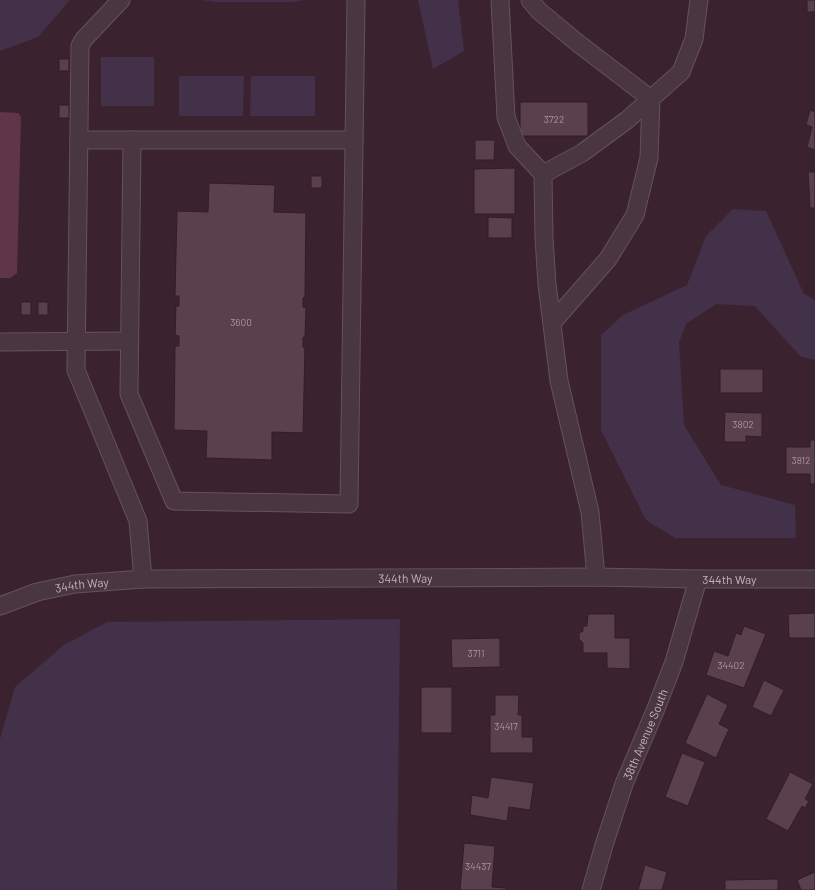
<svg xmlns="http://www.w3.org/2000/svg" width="815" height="890" viewBox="0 0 815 890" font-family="Barlow,sans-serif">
<rect width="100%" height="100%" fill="#3a232f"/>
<!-- green -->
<g fill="#433049">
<polygon points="0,0 70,0 38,37 0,51"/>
<polygon points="201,0 303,0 295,2 215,2"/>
<polygon points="418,0 458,0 464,51 433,69"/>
<rect x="101" y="57" width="53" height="49"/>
<polygon points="179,76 244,76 243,116 179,116"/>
<polygon points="251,76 315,76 315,116 250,116"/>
<polygon points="733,209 766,211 804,294 815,300 815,360 800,356 755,306 716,304 686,324 679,342 684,425 721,485 795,505 796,538 675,538 646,520 601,430 601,335 623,315 687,285 706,236"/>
<polygon points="400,619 397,890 0,890 0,739 15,687 64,645 107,622"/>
</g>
<!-- water -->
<polygon fill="#5f354a" points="0,112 18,113 21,117 17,273 10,278 0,278"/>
<!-- building -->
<g fill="#5a3f4c" stroke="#311e27">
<rect x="807" y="0" width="8" height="12"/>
<rect x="59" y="59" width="10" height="12"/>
<rect x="520" y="102" width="68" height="34"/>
<rect x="59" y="105" width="10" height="13"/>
<polygon points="810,110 815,112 815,150 807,147 812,127 806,125"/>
<polygon points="475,140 495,140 494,160 475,160"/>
<polygon points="515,168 515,214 474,214 474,169"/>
<polygon points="808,172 815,172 815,208 810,208"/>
<rect x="311" y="176" width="11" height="12"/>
<polygon points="209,183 275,185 274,212 306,213 305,297 303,298 303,307 306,308 305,337 303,337 303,347 305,348 303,433 272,432 272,460 206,458 207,431 174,430 175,346 179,346 179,336 175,335 176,306 179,306 179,296 175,296 177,211 208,212"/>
<polygon points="488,217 512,218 512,238 488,238"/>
<rect x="21" y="302" width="10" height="13"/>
<rect x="38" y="302" width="10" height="13"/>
<rect x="720" y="369" width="43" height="24"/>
<polygon points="725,412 762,413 762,437 746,436 746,442 724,442"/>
<polygon points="810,440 815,440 815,484 810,484 810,474 786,474 786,447 810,447"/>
<polygon points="815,613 815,638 789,638 788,614"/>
<polygon points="588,614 615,614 615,638 630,638 630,669 607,668 607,653 583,653 583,643 579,639 579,633 583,631 583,626 587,626"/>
<polygon points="744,626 766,634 744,688 706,675 714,651 728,656 736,633 741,635"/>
<polygon points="500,638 500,667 452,668 451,639"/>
<polygon points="764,680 784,690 771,716 752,707"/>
<rect x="421" y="687" width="31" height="46"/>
<polygon points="707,694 728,705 719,724 729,729 716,758 685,743"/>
<polygon points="495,695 519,695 518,715 522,715 522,737 533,737 533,753 490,753 490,715 495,715"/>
<polygon points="682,753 705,762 688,806 665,797"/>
<polygon points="790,772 813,784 805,799 809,801 805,808 802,806 788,831 766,819"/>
<polygon points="491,777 534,783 530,810 509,807 507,821 470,815 472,795 488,798"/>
<polygon points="464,843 495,846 492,887 506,888 506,890 460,890"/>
<polygon points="645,865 667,872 662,890 638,890"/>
<polygon points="815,872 815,890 801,890 797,880"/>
<polygon points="778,879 778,890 725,890 725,880"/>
</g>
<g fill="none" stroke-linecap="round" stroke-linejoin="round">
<defs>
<g id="minor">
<polyline points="121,0 84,39 80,46 76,370 138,521 143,579"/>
<polyline points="500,0 506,117 517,146 543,174"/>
<polyline points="530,0 539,11 579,44 651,99"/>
<polyline points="79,140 354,140"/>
<polyline points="132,140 129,394 174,501 349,504 356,0"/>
<polyline points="552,323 608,259 635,215 649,158 651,99"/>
<polyline points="0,342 129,341"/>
<polyline points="596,577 590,512 559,381 547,284 544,238 543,174 582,153 627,120 681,72 694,39 699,0"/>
<path id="s1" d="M 0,606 L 37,592 L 75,584 L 143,579 L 596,577 L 698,579 L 815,579"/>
<path id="s2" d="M 591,890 L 605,842 L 624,784 L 655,711 L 674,662 L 698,579"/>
</g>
</defs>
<!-- minor casing -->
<use href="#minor" stroke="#65525b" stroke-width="19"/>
<!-- minor -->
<use href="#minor" stroke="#4a3640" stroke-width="17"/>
</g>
<g text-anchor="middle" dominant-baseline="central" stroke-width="3" stroke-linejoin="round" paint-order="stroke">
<!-- number labels -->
<g font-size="10" fill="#ab959f">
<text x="554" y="119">3722</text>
<text x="241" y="322">3600</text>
<text x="743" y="424">3802</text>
<text x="801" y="460">3812</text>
<text x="476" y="653">3711</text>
<text x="731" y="665">34402</text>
<text x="506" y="726">34417</text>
<text x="478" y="866">34437</text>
</g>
<!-- street labels -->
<g font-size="12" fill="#c6b2bb" stroke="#2f1c25">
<text stroke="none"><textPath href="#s1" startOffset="409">344th Way</textPath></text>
<text stroke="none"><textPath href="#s1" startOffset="733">344th Way</textPath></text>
<text stroke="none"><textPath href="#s1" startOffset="85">344th Way</textPath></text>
<text stroke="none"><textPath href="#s2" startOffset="165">38th Avenue South</textPath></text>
</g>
</g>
</svg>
